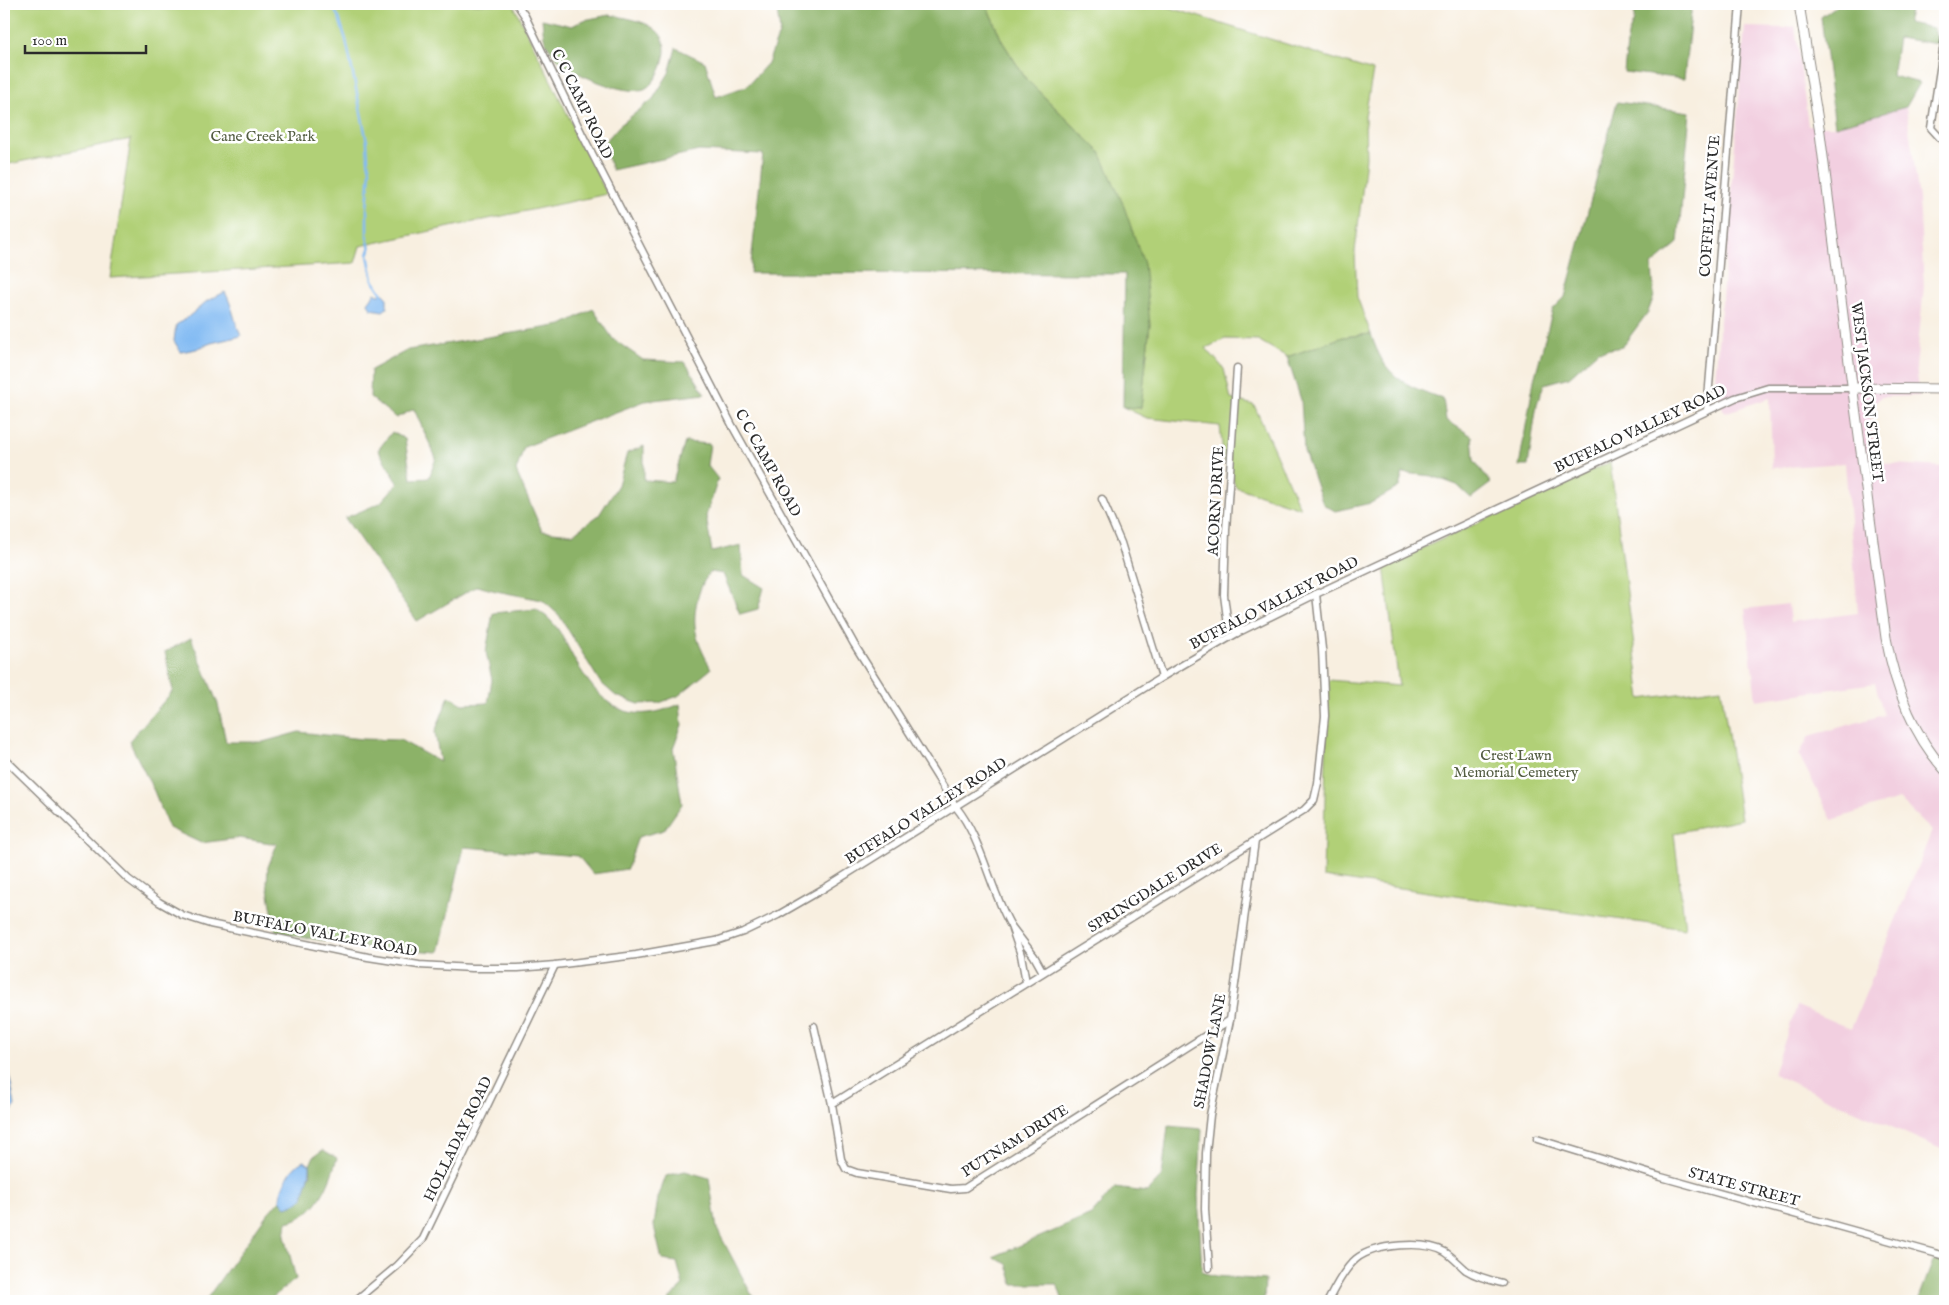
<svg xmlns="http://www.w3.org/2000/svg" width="1949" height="1305" viewBox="0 0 1949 1305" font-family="'IM FELL English',serif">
<rect width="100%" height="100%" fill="#fff"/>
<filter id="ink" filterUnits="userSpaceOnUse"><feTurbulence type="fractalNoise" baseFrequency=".02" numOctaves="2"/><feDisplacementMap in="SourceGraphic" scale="10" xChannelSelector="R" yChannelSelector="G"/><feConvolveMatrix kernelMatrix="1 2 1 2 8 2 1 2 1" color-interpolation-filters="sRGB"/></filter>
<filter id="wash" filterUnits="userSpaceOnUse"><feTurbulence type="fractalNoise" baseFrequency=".0096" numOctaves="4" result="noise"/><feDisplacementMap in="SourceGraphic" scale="20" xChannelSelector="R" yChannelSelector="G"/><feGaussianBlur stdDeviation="1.12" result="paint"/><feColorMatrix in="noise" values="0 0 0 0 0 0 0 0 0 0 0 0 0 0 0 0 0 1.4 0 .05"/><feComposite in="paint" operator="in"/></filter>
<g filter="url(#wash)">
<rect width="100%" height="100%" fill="#f8efe0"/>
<!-- built -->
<polygon fill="#f2cfe0" points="1795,26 1808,126 1835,126 1906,107 1919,198 1924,286 1916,367 1920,396 1881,397 1868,410 1877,463 1945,467 1945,1148 1941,1149 1773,1074 1797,1006 1851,1029 1932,831 1899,799 1832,820 1799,755 1809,736 1884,715 1875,683 1756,700 1745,609 1788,604 1790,622 1858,613 1845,463 1772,468 1770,398 1724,413 1715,380 1745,27 1784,28"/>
<!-- green -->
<g fill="#b1d077" stroke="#6e7e51">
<polygon points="4,4 513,4 607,194 360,246 355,263 110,278 131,139 4,165"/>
<polygon points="986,4 1158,4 1373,71 1365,116 1366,158 1355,252 1357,297 1371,334 1343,337 1287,357 1258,340 1225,339 1206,348 1224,369 1231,399 1254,405 1300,508 1236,487 1223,455 1220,426 1147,418 1123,407 1141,408 1150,324 1100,152 1026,79 1002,41"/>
<polygon points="1610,462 1641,699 1721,688 1741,819 1674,833 1685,929 1323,877 1328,680 1399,686 1384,566"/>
</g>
<!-- forest -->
<g fill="#8cb268" stroke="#5c6e4a">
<polygon points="776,4 986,4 1002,41 1026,79 1100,152 1123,204 1144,264 1150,324 1141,408 1123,407 1125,274 750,273 763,154 699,151 612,170 603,144 619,126 653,99 669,73 676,48 705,62 716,97 747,86 768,63 780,31"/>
<polygon points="1635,4 1692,4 1684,79 1624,72 1628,35 1634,21"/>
<polygon points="1839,4 1912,4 1907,23 1934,28 1938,44 1898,38 1892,76 1920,83 1906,107 1835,126 1821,17"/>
<path d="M 609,15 C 642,20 677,27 661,68 C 658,75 652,86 644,89 C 626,96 576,75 562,63 C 557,58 551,51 547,45 C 543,39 543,27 542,19 L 572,26 L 584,20 Z"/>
<polygon points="1617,102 1690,112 1678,243 1652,265 1654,296 1648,312 1622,347 1598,351 1569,377 1544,384 1537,404 1528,466 1519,466 1534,380 1553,309 1565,297"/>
<path d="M 593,309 L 613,339 L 643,360 L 685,362 L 705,394 L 645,401 L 524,447 L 516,471 L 542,531 L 573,534 L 599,515 L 618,485 L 627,453 L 644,446 L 644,480 L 673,482 L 685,442 L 710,444 L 707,465 L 718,479 L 706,516 L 712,552 L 741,545 L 743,575 L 764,588 L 758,609 L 740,614 L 723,574 L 711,572 C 698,584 692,615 696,632 C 698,645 706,658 711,669 L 678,696 L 659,703 L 639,704 L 616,696 L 600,682 L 559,615 L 542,600 L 496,591 L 477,586 L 417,621 L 345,518 L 380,503 L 398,483 L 378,450 L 392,432 L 405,439 L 411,479 L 429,478 L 436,458 L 414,409 L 396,418 L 370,397 L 371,370 L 408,350 L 562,325 Z"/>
<path d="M 1371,334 C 1385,378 1403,384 1443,399 L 1446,420 L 1472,436 L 1474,460 L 1491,483 L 1471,498 L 1457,485 L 1432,476 L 1403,473 L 1399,487 L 1371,503 L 1335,511 L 1323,504 L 1304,451 L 1301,400 L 1287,357 L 1343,337 Z"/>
<path d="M 536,609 C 541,613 547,616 551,621 C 561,631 566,644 573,657 C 600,704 625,728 680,704 L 682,725 L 673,748 L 682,804 L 664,830 L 638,837 L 627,869 L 593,874 L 578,856 L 464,847 L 439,952 L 363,947 L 276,933 L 267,883 L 268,867 L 277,844 L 239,838 L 201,843 L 169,828 L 154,791 L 129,741 L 173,691 L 165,652 L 191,638 L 218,704 L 226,742 L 263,742 L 299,732 L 362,739 L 400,740 L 440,762 L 435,732 L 449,696 L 463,704 L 488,703 L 492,680 L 486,652 L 493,613 Z"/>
<polygon points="1168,1126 1202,1129 1198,1195 1202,1272 1216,1276 1265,1280 1264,1301 1063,1301 1057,1284 1013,1284 1007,1264 993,1257 1091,1215 1115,1188 1147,1192 1162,1176"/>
<path d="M 323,1150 L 337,1158 C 329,1185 317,1216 287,1222 L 285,1236 L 296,1279 L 273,1297 L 271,1301 L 205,1301 L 267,1214 L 280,1200 L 286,1207 L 303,1198 L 307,1181 L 311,1174 L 310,1165 L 314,1156 Z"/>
<polygon points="685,1171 709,1178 717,1229 755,1301 668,1301 683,1285 677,1262 662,1260 654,1226 658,1198 666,1176"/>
<polygon points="1937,1259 1945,1262 1945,1301 1918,1301 1933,1261"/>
</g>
<!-- water -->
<g fill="#83bbf3" stroke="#57738f">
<path d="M 225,292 C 233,307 234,321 241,336 L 211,343 L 196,349 L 181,352 L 174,341 L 176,325 L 187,318 L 207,301 Z"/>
<polygon points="375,293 378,295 384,294 387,297 387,308 383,311 371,309 368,303"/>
<polygon points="4,1068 9,1074 15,1105 11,1113 4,1115"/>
<path d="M 304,1161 L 310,1165 C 311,1176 305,1187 303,1198 L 295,1204 L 286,1207 L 280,1200 C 280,1188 292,1165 304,1161 Z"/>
</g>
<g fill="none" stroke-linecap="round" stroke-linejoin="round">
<!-- stream -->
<polyline stroke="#83bbf3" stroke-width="2.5" points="331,4 339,18 346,40 367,142 368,161 370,170 367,208 367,237 370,249 368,255 373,280 382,294"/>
</g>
</g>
<g filter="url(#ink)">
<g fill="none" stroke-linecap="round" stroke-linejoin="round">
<defs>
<g id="street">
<path d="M 517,4 L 525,16 L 582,134 L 733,427 L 854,644 L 956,807 C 982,839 990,890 1011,926"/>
<polyline points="1945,37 1931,128 1941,139 1945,139"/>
<polyline points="1237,368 1226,530 1224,595 1227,618 1237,633"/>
<polyline points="1707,411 1740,4"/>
<polyline points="1102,499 1121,543 1162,677"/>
<polyline points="4,758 128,879 159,902 182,915 210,924 368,957 419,965 472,968 518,968 555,965 636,955 716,941 743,932 778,915 823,889 1162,677 1237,633 1316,594 1735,398 1768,388 1852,388"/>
<polyline points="1026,982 1021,955 1011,926 1034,956 1043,972"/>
<polyline points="814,1026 832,1104 841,1159 846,1169 857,1173 951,1189 965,1188 976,1181 1230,1020"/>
<polyline points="832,1104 1304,810 1314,800 1318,783 1325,716 1322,649 1316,594"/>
<polyline points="1537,1139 1661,1177 1945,1256"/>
<polyline points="1209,1268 1205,1209 1206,1153 1210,1115 1230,1020 1255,841"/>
<polyline points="355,1301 397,1266 423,1239 555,965"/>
<path d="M 1328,1301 C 1334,1289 1345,1268 1356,1259 C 1374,1244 1425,1240 1445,1252 C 1453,1257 1459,1264 1466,1270 C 1477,1277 1489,1280 1502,1283"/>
</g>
<g id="secondary">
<path d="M 1799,4 L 1820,133 L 1847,347 L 1886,638 C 1895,686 1912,734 1945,770"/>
<polyline points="1852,388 1945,389"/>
</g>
</defs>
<!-- street casing -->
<use href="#street" stroke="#928d86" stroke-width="9"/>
<!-- secondary casing -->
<use href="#secondary" stroke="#928d86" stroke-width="11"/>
<!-- street -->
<use href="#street" stroke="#fff" stroke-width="6"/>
<!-- secondary -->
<use href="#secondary" stroke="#fff" stroke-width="9"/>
</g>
</g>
<g text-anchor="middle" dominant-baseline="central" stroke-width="5" stroke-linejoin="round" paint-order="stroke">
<!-- street labels -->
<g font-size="15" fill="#2b2b2b" stroke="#fff">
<text transform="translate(582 104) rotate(64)">C C CAMP ROAD</text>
<text transform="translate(1710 206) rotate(-86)">COFFELT AVENUE</text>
<text transform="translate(1867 392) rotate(83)">WEST JACKSON STREET</text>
<text transform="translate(1640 429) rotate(-25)">BUFFALO VALLEY ROAD</text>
<text transform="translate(768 463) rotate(61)">C C CAMP ROAD</text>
<text transform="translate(1216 501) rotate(-87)">ACORN DRIVE</text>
<text transform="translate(1274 603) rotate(-27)">BUFFALO VALLEY ROAD</text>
<text transform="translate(926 811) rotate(-32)">BUFFALO VALLEY ROAD</text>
<text transform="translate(1155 888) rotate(-32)">SPRINGDALE DRIVE</text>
<text transform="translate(325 934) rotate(11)">BUFFALO VALLEY ROAD</text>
<text transform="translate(1210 1051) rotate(-79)">SHADOW LANE</text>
<text transform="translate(458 1139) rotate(-64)">HOLLADAY ROAD</text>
<text transform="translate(1015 1141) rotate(-32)">PUTNAM DRIVE</text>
<text transform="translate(1744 1187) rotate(15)">STATE STREET</text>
</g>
<!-- park labels -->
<g font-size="15" fill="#535d42" stroke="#fff">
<text x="263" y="136">Cane Creek Park</text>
<text x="1516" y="755">Crest Lawn<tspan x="1516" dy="17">Memorial Cemetery</tspan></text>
</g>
</g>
<!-- margin -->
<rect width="1949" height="1305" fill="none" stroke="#fff" stroke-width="20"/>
<!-- scale -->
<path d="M25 45v8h121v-8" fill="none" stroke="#2b2b2b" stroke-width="2.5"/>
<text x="32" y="45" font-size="15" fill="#2b2b2b" stroke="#ffffff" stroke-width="4" paint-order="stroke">100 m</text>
</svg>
